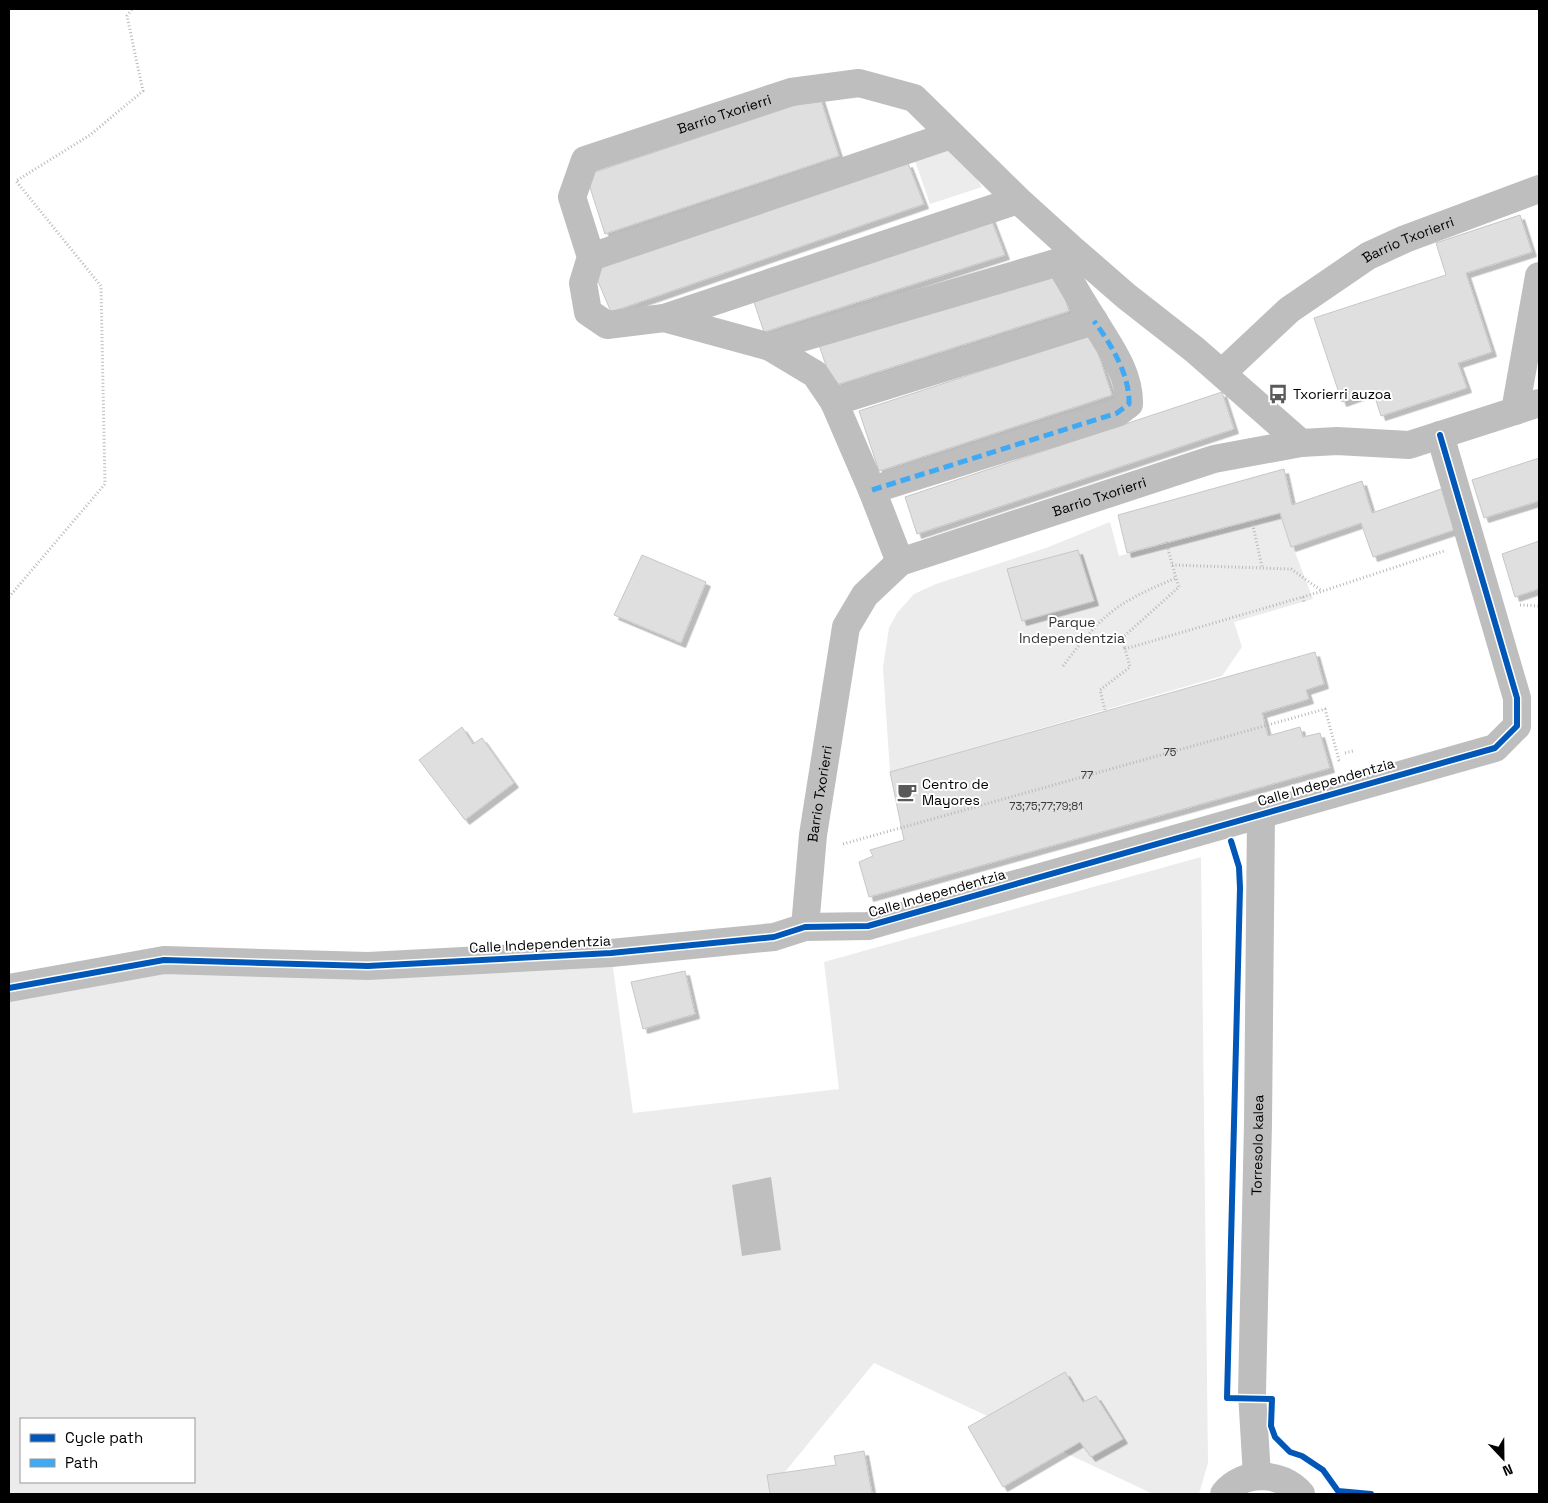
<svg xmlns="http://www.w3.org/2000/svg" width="1548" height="1503" viewBox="0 0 1548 1503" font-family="'Space Grotesk',sans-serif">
<defs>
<filter id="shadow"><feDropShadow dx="4.5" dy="4.5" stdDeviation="0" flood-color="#0004"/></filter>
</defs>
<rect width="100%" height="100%" fill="#fff"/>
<!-- green -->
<g fill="#ececec" fill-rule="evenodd">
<path d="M 946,151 C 962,150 974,175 982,187 L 930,204 L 915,161 Z"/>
<polygon points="1280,513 1313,599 1234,622 1242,647 1222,676 890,772 883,667 889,628 897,613 914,594 936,584 1046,548 1110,522 1119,556"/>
<path d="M 1201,857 L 1208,1463 L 1199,1494 L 1153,1494 L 874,1363 L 767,1494 L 9,1494 L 9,988 L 164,960 L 611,953 L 633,1113 L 839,1089 L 824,962 ZM 21,1419 L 194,1419 L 194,1482 L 21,1482 Z"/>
</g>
<!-- water -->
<polygon fill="#bfbfbf" points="771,1177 781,1250 742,1256 732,1185"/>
<!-- building -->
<g fill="#dfdfdf" stroke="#c7c7c7" filter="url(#shadow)">
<polygon points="820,97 839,156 605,234 586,175"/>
<polygon points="908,163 924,204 611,312 592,267"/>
<polygon points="1520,215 1532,252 1466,273 1492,352 1458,363 1467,388 1381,416 1373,391 1342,402 1314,318 1446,275 1436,243"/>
<polygon points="990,216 1005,255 764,332 751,293"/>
<polygon points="1056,270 1069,311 833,386 819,345"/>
<polygon points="1092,335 1112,395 879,471 859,411"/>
<polygon points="1222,392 1234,429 917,534 905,497"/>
<polygon points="1539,458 1539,501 1484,518 1472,480"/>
<polygon points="1284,469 1292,505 1362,481 1372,513 1444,488 1457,529 1373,557 1361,523 1291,547 1280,513 1127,553 1118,515"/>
<polygon points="1539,541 1539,589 1515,597 1502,554"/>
<polygon points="1078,550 1094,601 1022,621 1007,569"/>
<polygon points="642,555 706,582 681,643 614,615"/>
<polygon points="1315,652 1324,684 1306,690 1309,699 1262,713 1268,736 1300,727 1303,737 1320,733 1330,768 869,897 859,862 873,856 870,850 904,840 890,772"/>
<polygon points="462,727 473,744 482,738 514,783 465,820 419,760"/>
<polygon points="685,971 695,1014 643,1029 631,982"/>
<polygon points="1065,1372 1083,1402 1096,1396 1123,1439 1091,1457 1080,1442 1003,1487 968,1427"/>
<polygon points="864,1451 872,1494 770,1494 767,1475 836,1465 834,1456"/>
</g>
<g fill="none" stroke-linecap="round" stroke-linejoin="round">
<!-- path -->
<g stroke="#b9b9b9" stroke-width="3" stroke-dasharray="1 2.5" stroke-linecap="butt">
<polyline points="1252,521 1262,567"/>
<polyline points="1166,542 1176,578"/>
<polyline points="1172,565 1291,569 1322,591"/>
<polyline points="9,597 105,484 101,286 16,181 90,135 143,91 127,16 132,9"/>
<polyline points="1303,597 1304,603"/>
<polyline points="1520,605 1539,606"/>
<path d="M 1063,666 C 1083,640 1103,613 1133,598 C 1147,590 1162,584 1176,578 L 1179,587 L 1121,639 L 1125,649"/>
<polyline points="1105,710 1100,690 1130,667 1125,649 1323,591 1444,551"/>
<polyline points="1345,753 1353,751"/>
<polyline points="843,844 1325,709 1339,760 1341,760"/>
</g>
<!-- minor -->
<g stroke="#bebebe" stroke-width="28">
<path id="s1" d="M 1018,200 L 664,318 L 607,325 L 588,312 L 583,283 L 591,257 L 572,197 L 585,160 L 791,92 L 859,83 L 914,98 L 1018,200 L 1072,249 L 1126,296 L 1195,350 L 1301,443"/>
<polyline points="591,257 951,135"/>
<polyline points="664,318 770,347 815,374 834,402 872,490 900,562"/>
<polyline points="770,347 1059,262 1071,250"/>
<path id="s2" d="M 1222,373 L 1289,310 L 1368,256 L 1405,239 L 1539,189"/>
<polyline points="834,402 1094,321"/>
<polyline points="1515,411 1539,403"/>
<path d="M 872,490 L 1117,413 L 1129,404 C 1130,372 1108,345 1093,319 C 1081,301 1070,281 1059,262"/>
<path id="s3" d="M 805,927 L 813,835 L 846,627 L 865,595 L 900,562 L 1214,459 L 1301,443 L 1337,441 L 1409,445 L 1515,411 L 1539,276"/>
<polyline points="9,988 164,960 368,966 611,953 774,937 805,927 868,926 1495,748 1517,726 1517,698 1440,435"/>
<path id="s4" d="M 1257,1476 L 1252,1393 L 1258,1123 L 1261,814"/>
<path d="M 1224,1494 C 1243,1470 1281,1471 1301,1494"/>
</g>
<!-- quiet -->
<path stroke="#3fa9f5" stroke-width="5" stroke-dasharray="10 5" stroke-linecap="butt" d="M 872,490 L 1117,413 L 1129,404 C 1130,375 1111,344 1094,321"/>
<defs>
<g id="cycleway">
<polyline points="1231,841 1239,867 1240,888 1227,1398 1272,1399 1271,1426 1275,1437 1290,1452 1302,1456 1323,1470 1338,1491 1371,1494"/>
<polyline points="9,988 164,960 368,966 611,953 774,937 805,927 868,926 1495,748 1517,726 1517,698 1440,435"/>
</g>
</defs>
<!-- cycleway casing -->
<use href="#cycleway" stroke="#fff" stroke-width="9"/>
<!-- cycleway -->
<use href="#cycleway" stroke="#0057b8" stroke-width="6"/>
</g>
<!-- icons -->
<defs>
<symbol id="bus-bare" viewBox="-9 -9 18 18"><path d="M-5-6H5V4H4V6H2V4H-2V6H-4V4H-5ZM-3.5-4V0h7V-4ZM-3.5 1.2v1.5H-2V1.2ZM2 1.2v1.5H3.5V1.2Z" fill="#595959" stroke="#fff" stroke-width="2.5" paint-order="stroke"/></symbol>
<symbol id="cafe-bare" viewBox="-9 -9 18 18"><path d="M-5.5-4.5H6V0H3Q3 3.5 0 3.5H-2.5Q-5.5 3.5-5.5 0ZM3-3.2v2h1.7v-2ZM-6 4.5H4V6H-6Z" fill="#595959" stroke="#fff" stroke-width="2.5" paint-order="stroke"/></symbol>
</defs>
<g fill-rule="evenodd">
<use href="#bus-bare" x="1264" y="380" width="28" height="28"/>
<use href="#cafe-bare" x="893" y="778" width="28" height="28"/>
</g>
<g text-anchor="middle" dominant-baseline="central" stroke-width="4" stroke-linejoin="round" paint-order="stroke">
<!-- number labels -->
<g font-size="11" fill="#383838">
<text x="1170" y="752">75</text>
<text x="1087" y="775">77</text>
<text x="1046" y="806">73;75;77;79;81</text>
</g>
<!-- street labels -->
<g font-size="14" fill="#000" stroke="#fff">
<text stroke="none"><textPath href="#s1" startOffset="759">Barrio Txorierri</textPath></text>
<text stroke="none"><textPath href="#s2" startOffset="231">Barrio Txorierri</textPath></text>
<text stroke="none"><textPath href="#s3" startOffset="598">Barrio Txorierri</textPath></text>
<text transform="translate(1326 782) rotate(-16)">Calle Independentzia</text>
<text stroke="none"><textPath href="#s3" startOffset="134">Barrio Txorierri</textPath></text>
<text transform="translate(937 893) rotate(-16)">Calle Independentzia</text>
<text transform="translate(540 944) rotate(-3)">Calle Independentzia</text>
<text stroke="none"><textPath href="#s4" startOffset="331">Torresolo kalea</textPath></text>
</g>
<!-- poi labels -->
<g font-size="14" fill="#000" stroke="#fff" text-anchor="start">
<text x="1293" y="394">Txorierri auzoa</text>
<text x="922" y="784">Centro de<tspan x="922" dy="16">Mayores</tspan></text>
</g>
<!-- park labels -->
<g font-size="14" fill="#333" stroke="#fff">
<text x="1072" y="622">Parque<tspan x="1072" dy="16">Independentzia</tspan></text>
</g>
</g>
<!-- border -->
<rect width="1548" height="1503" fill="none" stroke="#000000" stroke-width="20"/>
<!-- legend -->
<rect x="20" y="1418" width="175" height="65" fill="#ffffff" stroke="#999999"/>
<rect x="30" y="1434" width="25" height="8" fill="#0057b8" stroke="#999999"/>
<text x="65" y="1443" font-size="15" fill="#000000">Cycle path</text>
<rect x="30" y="1459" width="25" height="8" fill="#3fa9f5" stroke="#999999"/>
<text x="65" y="1468" font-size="15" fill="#000000">Path</text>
<!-- north arrow -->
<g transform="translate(1503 1458) rotate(158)" stroke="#ffffff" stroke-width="4" paint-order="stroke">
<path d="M0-4L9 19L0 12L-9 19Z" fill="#000000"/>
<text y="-8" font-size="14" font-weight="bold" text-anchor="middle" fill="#000000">N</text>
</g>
</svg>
